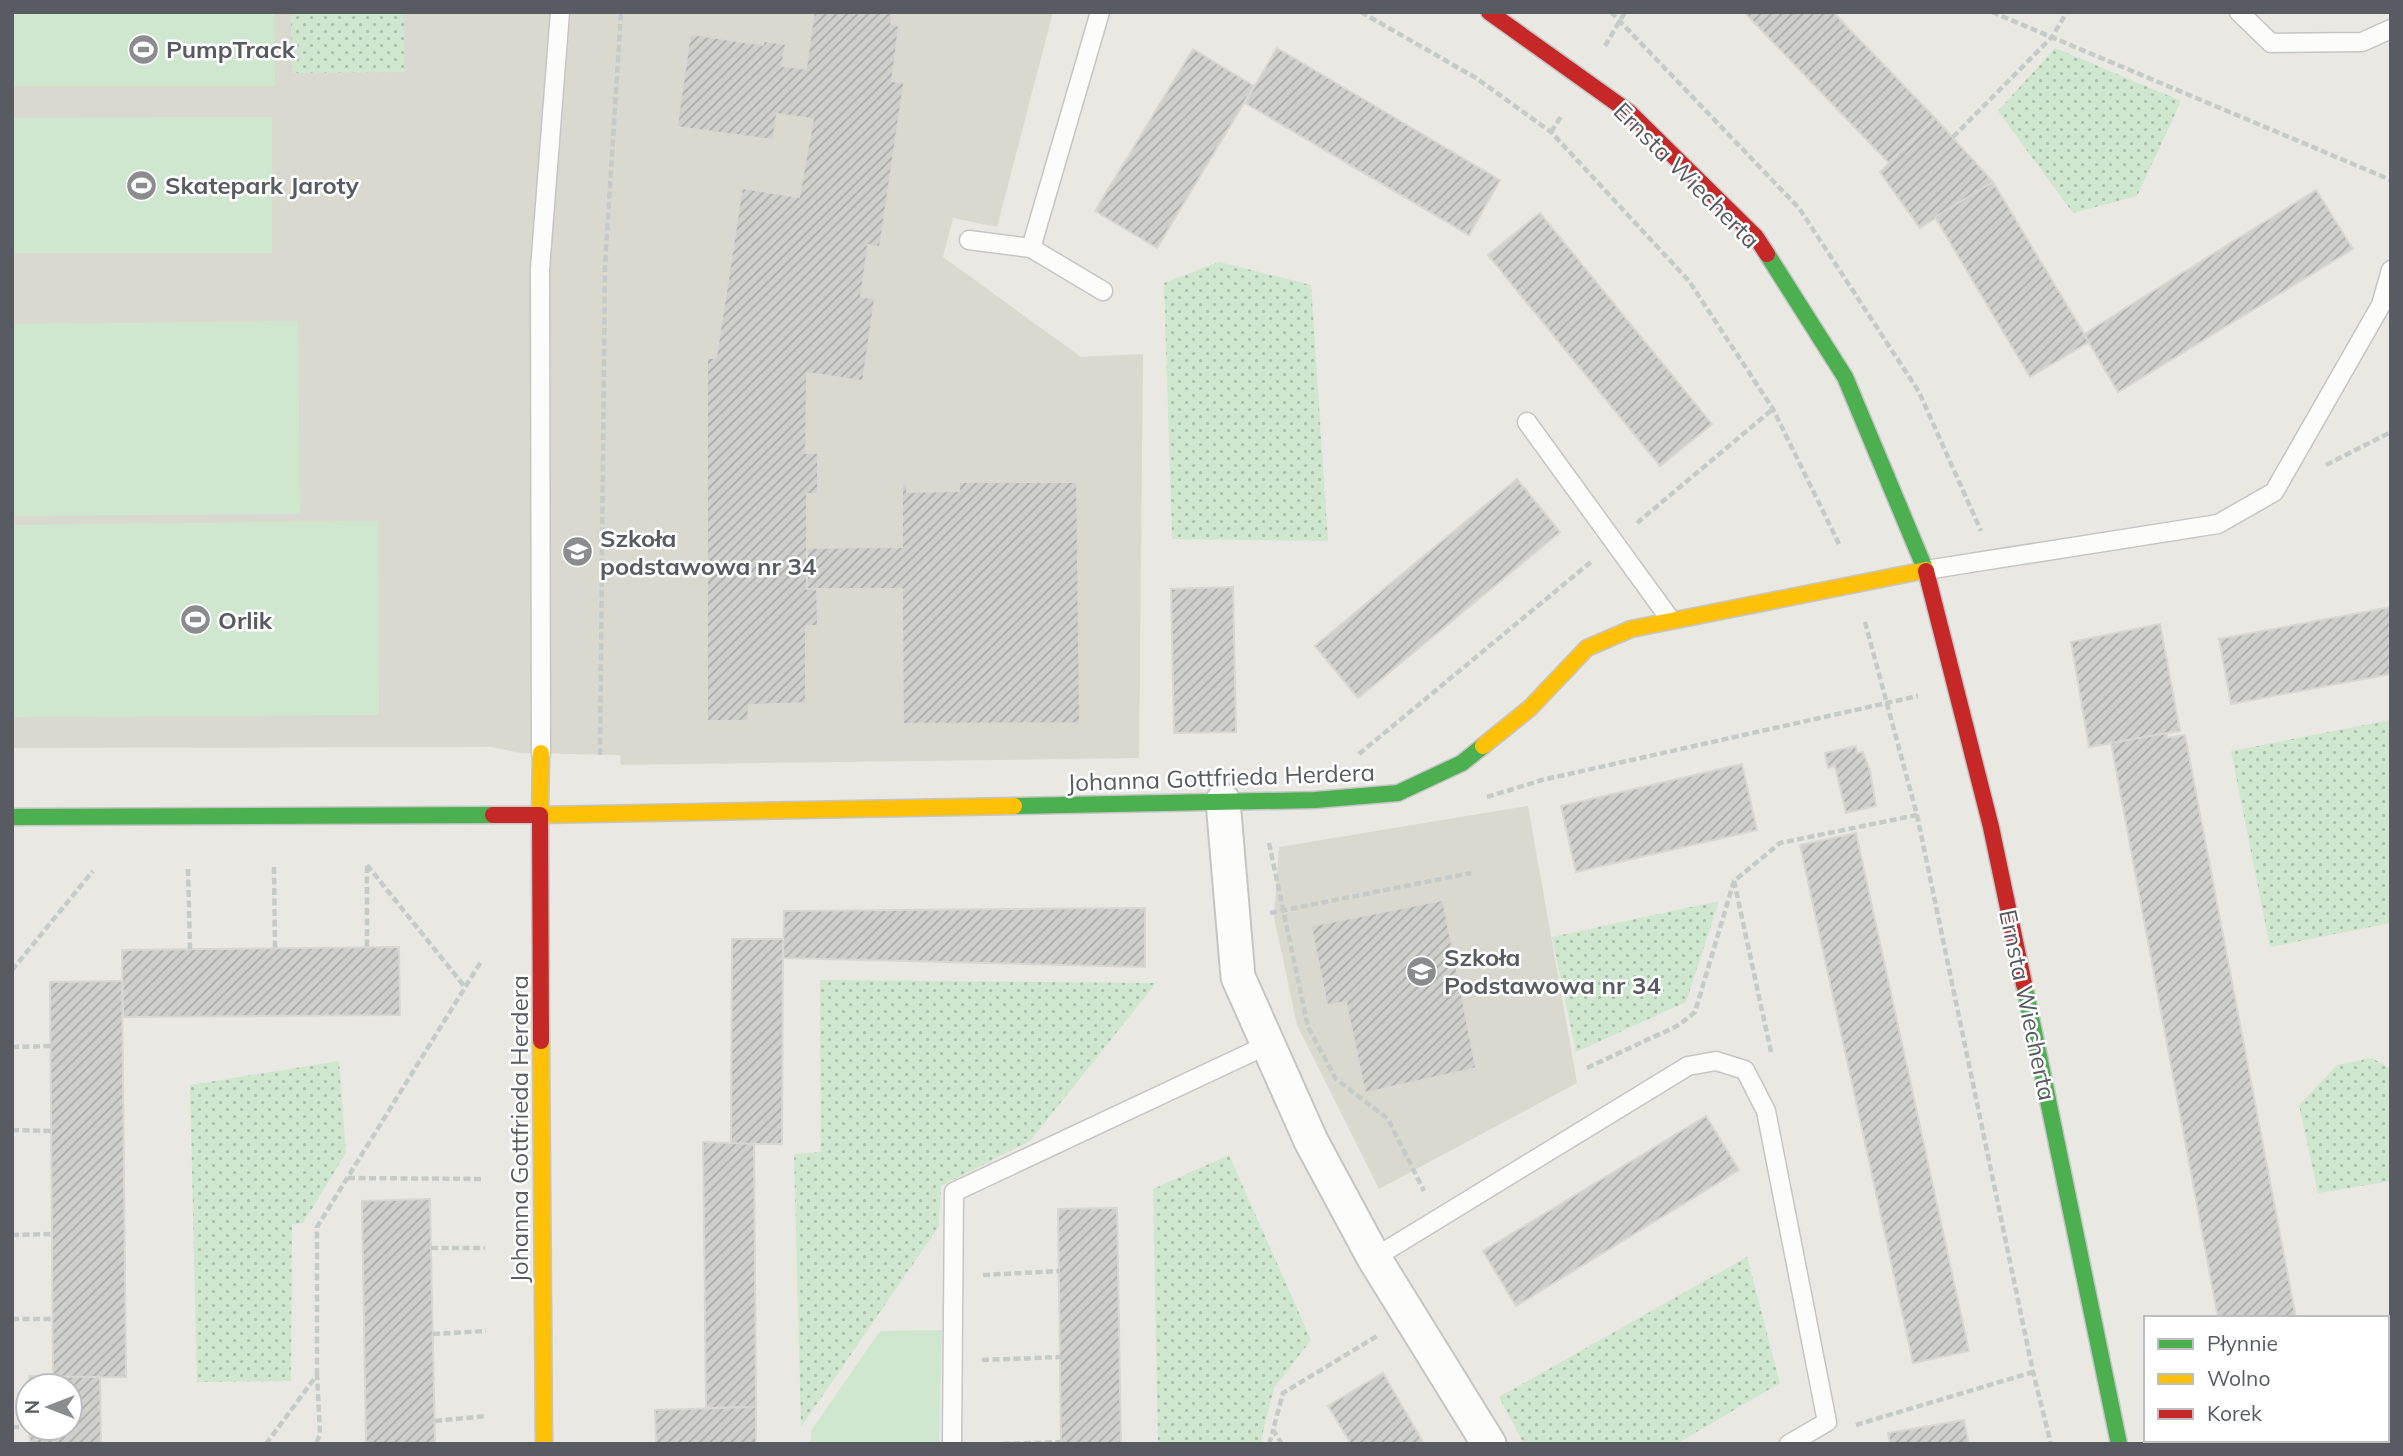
<svg xmlns="http://www.w3.org/2000/svg" width="2403" height="1456" viewBox="0 0 2403 1456" font-family="Mulish,sans-serif">
<defs>
<pattern id="park-dots" width="8" height="8" patternUnits="userSpaceOnUse" patternTransform="scale(1.75)"><rect width="8" height="8" fill="#cfe7cf"/><path d="M2 2h.1M6 6h.1" fill="none" stroke="#abbeab" stroke-width="1.8" stroke-linecap="round"/></pattern>
<pattern id="building-hatch" width="6" height="6" patternUnits="userSpaceOnUse" patternTransform="scale(1.75)"><rect width="6" height="6" fill="#cfcfcb"/><path d="M-1 1l2-2M0 6l6-6M5 7l2-2" fill="none" stroke="#ababa8"/></pattern>
</defs>
<rect width="100%" height="100%" fill="#e9e8e2"/>
<!-- education -->
<g fill="#dad9d0">
<polygon points="12,12 1053,12 997,227 953,218 943,257 1081,357 1143,354 1139,758 621,765 620,755 521,753 491,747 12,748"/>
<polygon points="1528,806 1577,1083 1379,1189 1297,1025 1274,917 1279,847"/>
</g>
<!-- grass -->
<g fill="#cfe7cf">
<polygon points="12,12 274,12 275,86 12,86"/>
<polygon points="272,117 272,253 12,253 12,118"/>
<polygon points="298,321 300,514 12,516 12,324"/>
<polygon points="378,521 379,715 12,717 12,525"/>
<polygon points="942,1330 939,1444 811,1444 811,1431 880,1331"/>
</g>
<!-- park -->
<g fill="url(#park-dots)">
<polygon points="291,12 404,12 404,72 292,73"/>
<polygon points="2055,48 2181,101 2137,196 2073,213 1998,111"/>
<polygon points="1219,262 1311,285 1328,541 1172,539 1164,283"/>
<polygon points="2391,720 2391,923 2270,947 2231,751"/>
<polygon points="1719,901 1686,1002 1576,1052 1552,937"/>
<polygon points="820,980 1156,983 1030,1141 941,1186 939,1226 801,1427 794,1154 821,1152"/>
<polygon points="2372,1058 2391,1069 2391,1181 2318,1193 2299,1105 2337,1065"/>
<polygon points="339,1061 346,1153 303,1223 292,1224 291,1381 197,1382 190,1085"/>
<polygon points="1229,1155 1311,1340 1274,1388 1260,1444 1158,1444 1153,1189"/>
<polygon points="1747,1257 1780,1383 1676,1444 1524,1444 1499,1397"/>
</g>
<!-- building -->
<g fill="url(#building-hatch)" stroke="#d8d7d1" stroke-width="2">
<polygon points="814,12 892,12 891,24 899,26 892,81 904,83 880,247 868,245 861,297 875,298 863,381 807,373 806,453 818,453 818,494 807,494 807,589 817,589 818,626 806,626 806,703 749,705 748,721 707,721 707,358 716,358 742,188 799,197 813,119 777,114 773,140 677,127 690,34 763,45 764,41 786,44 782,66 806,69"/>
<polygon points="1744,12 1833,12 1935,118 1889,163"/>
<polygon points="1277,48 1500,180 1469,235 1245,103"/>
<polygon points="1193,49 1254,86 1157,248 1095,211"/>
<polygon points="1935,118 1993,182 1920,228 1880,172"/>
<polygon points="1993,182 2089,342 2030,377 1935,217"/>
<polygon points="2316,190 2353,249 2118,392 2084,334"/>
<polygon points="1540,213 1712,424 1660,466 1488,255"/>
<polygon points="1517,479 1560,532 1358,698 1315,646"/>
<polygon points="959,482 1077,482 1080,723 903,724 902,589 807,589 807,548 902,547 902,484 907,484 907,492 959,491"/>
<polygon points="1233,587 1236,732 1174,733 1171,589"/>
<polygon points="2391,607 2391,674 2231,704 2219,639"/>
<polygon points="2160,624 2180,731 2089,747 2071,642"/>
<polygon points="2167,733 2167,738 2185,735 2296,1318 2218,1318 2111,743"/>
<polygon points="1856,746 1857,753 1863,752 1870,771 1876,806 1846,813 1835,766 1828,768 1825,753"/>
<polygon points="1742,764 1757,830 1576,872 1561,806"/>
<polygon points="1856,833 1969,1351 1913,1363 1800,845"/>
<polygon points="1443,900 1476,1068 1365,1093 1346,1002 1327,1005 1311,926"/>
<polygon points="1145,908 1145,967 783,958 784,911"/>
<polygon points="732,939 783,939 782,1144 731,1144"/>
<polygon points="399,947 400,1015 123,1017 122,950"/>
<polygon points="122,981 126,1377 53,1378 50,982"/>
<polygon points="1706,1116 1739,1170 1516,1306 1483,1251"/>
<polygon points="703,1142 754,1144 756,1407 706,1408"/>
<polygon points="430,1199 435,1444 366,1444 362,1201"/>
<polygon points="1117,1208 1121,1444 1061,1444 1058,1209"/>
<polygon points="2391,1345 2391,1444 2223,1444 2222,1440 2387,1440 2387,1346"/>
<polygon points="1383,1373 1424,1444 1351,1444 1328,1406"/>
<polygon points="29,1376 100,1377 101,1444 30,1444 29,1428 70,1428 70,1386 29,1386"/>
<polygon points="756,1407 756,1444 656,1444 655,1410"/>
<polygon points="1964,1420 1969,1444 1890,1444 1888,1433"/>
</g>
<g fill="none" stroke-linecap="round" stroke-linejoin="round">
<defs>
<g id="lane">
<polyline points="2239,12 2271,43 2362,42 2391,29"/>
<polyline points="969,240 1031,248 1100,12"/>
<polyline points="1031,248 1103,291"/>
<polyline points="1527,422 1670,619"/>
<polyline points="1926,570 2218,524 2274,492 2381,305 2391,270"/>
<polyline points="541,753 540,269 560,12"/>
<polyline points="1374,1258 1688,1066 1716,1061 1745,1070 1766,1111 1827,1422 1789,1444"/>
<polyline points="952,1444 954,1192 1267,1045"/>
</g>
<polyline id="street" points="1223,801 1238,977 1311,1141 1374,1258 1489,1444"/>
<g id="fast">
<polyline points="1767,254 1845,377 1926,571"/>
<polyline points="1014,806 1315,800 1398,793 1462,763 1483,746"/>
<polyline points="12,817 493,815"/>
<polyline points="2024,984 2119,1444"/>
</g>
<g id="slow">
<polyline points="1483,746 1530,708 1587,648 1631,629 1926,570"/>
<polyline points="541,753 540,815 1014,806"/>
<polyline points="541,1041 544,1444"/>
</g>
<g id="jam">
<polyline points="1489,12 1629,112 1756,237 1767,254"/>
<polyline points="1926,571 1991,827 2024,984"/>
<polyline points="493,815 540,815 541,1041"/>
</g>
</defs>
<!-- lane casing -->
<use href="#lane" stroke="#c5c6c4" stroke-width="21"/>
<!-- street casing -->
<use href="#street" stroke="#c5c6c4" stroke-width="37"/>
<!-- fast casing -->
<use href="#fast" stroke="#c5c5c5" stroke-width="19"/>
<!-- slow casing -->
<use href="#slow" stroke="#c5c5c5" stroke-width="19"/>
<!-- jam casing -->
<use href="#jam" stroke="#c5c5c5" stroke-width="19"/>
<!-- path -->
<g stroke="#c5cbc8" stroke-width="4.5" stroke-dasharray="7 3.5" stroke-linecap="butt">
<polyline points="1361,12 1476,78 1551,132 1689,281 1773,409 1840,546"/>
<polyline points="1611,12 1799,208 1919,392 1981,531"/>
<polyline points="1992,12 2391,180"/>
<polyline points="1605,46 1625,12"/>
<polyline points="1551,132 1562,115"/>
<polyline points="1953,137 2052,37 2067,12"/>
<polyline points="2326,465 2391,432"/>
<polyline points="1637,523 1773,409"/>
<polyline points="1865,622 1917,815 2033,1372 2051,1444"/>
<polyline points="1359,754 1592,561"/>
<polyline points="600,755 605,265 621,12"/>
<polyline points="1487,797 1542,780 1918,696"/>
<polyline points="1269,843 1308,1027 1336,1079 1388,1119 1424,1191"/>
<polyline points="367,865 465,987"/>
<polyline points="367,866 367,947"/>
<polyline points="274,867 275,948"/>
<polyline points="188,869 190,949"/>
<polyline points="1734,881 1771,1052"/>
<polyline points="1270,913 1471,873"/>
<polyline points="12,970 93,871"/>
<polyline points="12,1047 51,1046"/>
<polyline points="1587,1068 1679,1025 1695,1012 1734,881 1780,843 1917,815"/>
<polyline points="12,1130 52,1131"/>
<polyline points="348,1178 484,1179"/>
<polyline points="12,1235 53,1234"/>
<polyline points="431,1248 485,1248"/>
<polyline points="983,1275 1059,1271"/>
<polyline points="12,1319 53,1319"/>
<polyline points="433,1334 486,1331"/>
<polyline points="982,1360 1061,1357"/>
<polyline points="317,1375 317,1227 482,960"/>
<polyline points="435,1421 487,1416"/>
<polyline points="1856,1425 2033,1372"/>
<polyline points="12,1427 28,1427"/>
<polyline points="266,1444 317,1375 320,1434 316,1444"/>
<polyline points="1003,1444 1061,1442"/>
<polyline points="1269,1444 1273,1431"/>
<polyline points="1282,1444 1273,1430 1283,1393 1377,1336"/>
</g>
<!-- lane -->
<use href="#lane" stroke="#fcfcfb" stroke-width="18"/>
<!-- street -->
<use href="#street" stroke="#fcfcfb" stroke-width="33"/>
<!-- fast -->
<use href="#fast" stroke="#4caf50" stroke-width="16"/>
<!-- slow -->
<use href="#slow" stroke="#ffc107" stroke-width="16"/>
<!-- jam -->
<use href="#jam" stroke="#c62828" stroke-width="16"/>
</g>
<!-- icons -->
<defs>
<symbol id="stadium-disc" viewBox="-11 -11 22 22"><circle r="9.5" fill="#8b8c8e" stroke="#fff"/><path d="M0-5a6.5 5 0 1 0 0 10a6.5 5 0 1 0 0-10ZM-3.5-1.8h7v3.6h-7Z" fill="#fff"/></symbol>
<symbol id="school-disc" viewBox="-11 -11 22 22"><circle r="9.5" fill="#8b8c8e" stroke="#fff"/><path d="M0-5L7-2L0 1L-7-2ZM-4 1L0 2.5L4 1V4Q0 6-4 4Z" fill="#fff"/></symbol>
</defs>
<g fill-rule="evenodd">
<use href="#stadium-disc" x="126" y="32" width="35" height="35"/>
<use href="#stadium-disc" x="124" y="168" width="35" height="35"/>
<use href="#school-disc" x="560" y="534" width="35" height="35"/>
<use href="#stadium-disc" x="178" y="602" width="35" height="35"/>
<use href="#school-disc" x="1404" y="954" width="35" height="35"/>
</g>
<g text-anchor="middle" dominant-baseline="central" stroke-width="5" stroke-linejoin="round" paint-order="stroke">
<!-- poi labels -->
<g font-size="24" font-weight="bold" fill="#585b61" stroke="#fff" text-anchor="start">
<text x="166" y="49">PumpTrack</text>
<text x="165" y="185">Skatepark Jaroty</text>
<text x="600" y="538">Szkoła<tspan x="600" dy="28">podstawowa nr 34</tspan></text>
<text x="218" y="620">Orlik</text>
<text x="1444" y="957">Szkoła<tspan x="1444" dy="28">Podstawowa nr 34</tspan></text>
</g>
<!-- street labels -->
<g font-size="24" fill="#585b61" stroke="#fff">
<text transform="translate(1687 175) rotate(45)">Ernsta Wiecherta</text>
<text transform="translate(1221 777) rotate(-2)">Johanna Gottfrieda Herdera</text>
<text transform="translate(2028 1005) rotate(78)">Ernsta Wiecherta</text>
<text transform="translate(519 1129) rotate(-90)">Johanna Gottfrieda Herdera</text>
</g>
</g>
<!-- border -->
<rect width="2403" height="1456" fill="none" stroke="#585b61" stroke-width="28"/>
<!-- legend -->
<rect x="2144" y="1316" width="245" height="126" fill="#ffffff" stroke="#bcbdc0" stroke-width="2"/>
<rect x="2158" y="1339" width="35" height="10" fill="#4caf50" stroke="#bcbdc0" stroke-width="2"/>
<text x="2207" y="1351" font-size="21" fill="#585b61">Płynnie</text>
<rect x="2158" y="1374" width="35" height="10" fill="#ffc107" stroke="#bcbdc0" stroke-width="2"/>
<text x="2207" y="1386" font-size="21" fill="#585b61">Wolno</text>
<rect x="2158" y="1409" width="35" height="10" fill="#c62828" stroke="#bcbdc0" stroke-width="2"/>
<text x="2207" y="1421" font-size="21" fill="#585b61">Korek</text>
<!-- north arrow -->
<g transform="translate(49 1407) rotate(270)"><circle r="33" fill="#ffffff" stroke="#bcbdc0" stroke-width="2"/>
<path d="M0-5L12 26L0 18L-12 26Z" fill="#8b8c8e"/>
<text y="-10" font-size="19" font-weight="bold" text-anchor="middle" fill="#585b61">N</text>
</g>
</svg>
